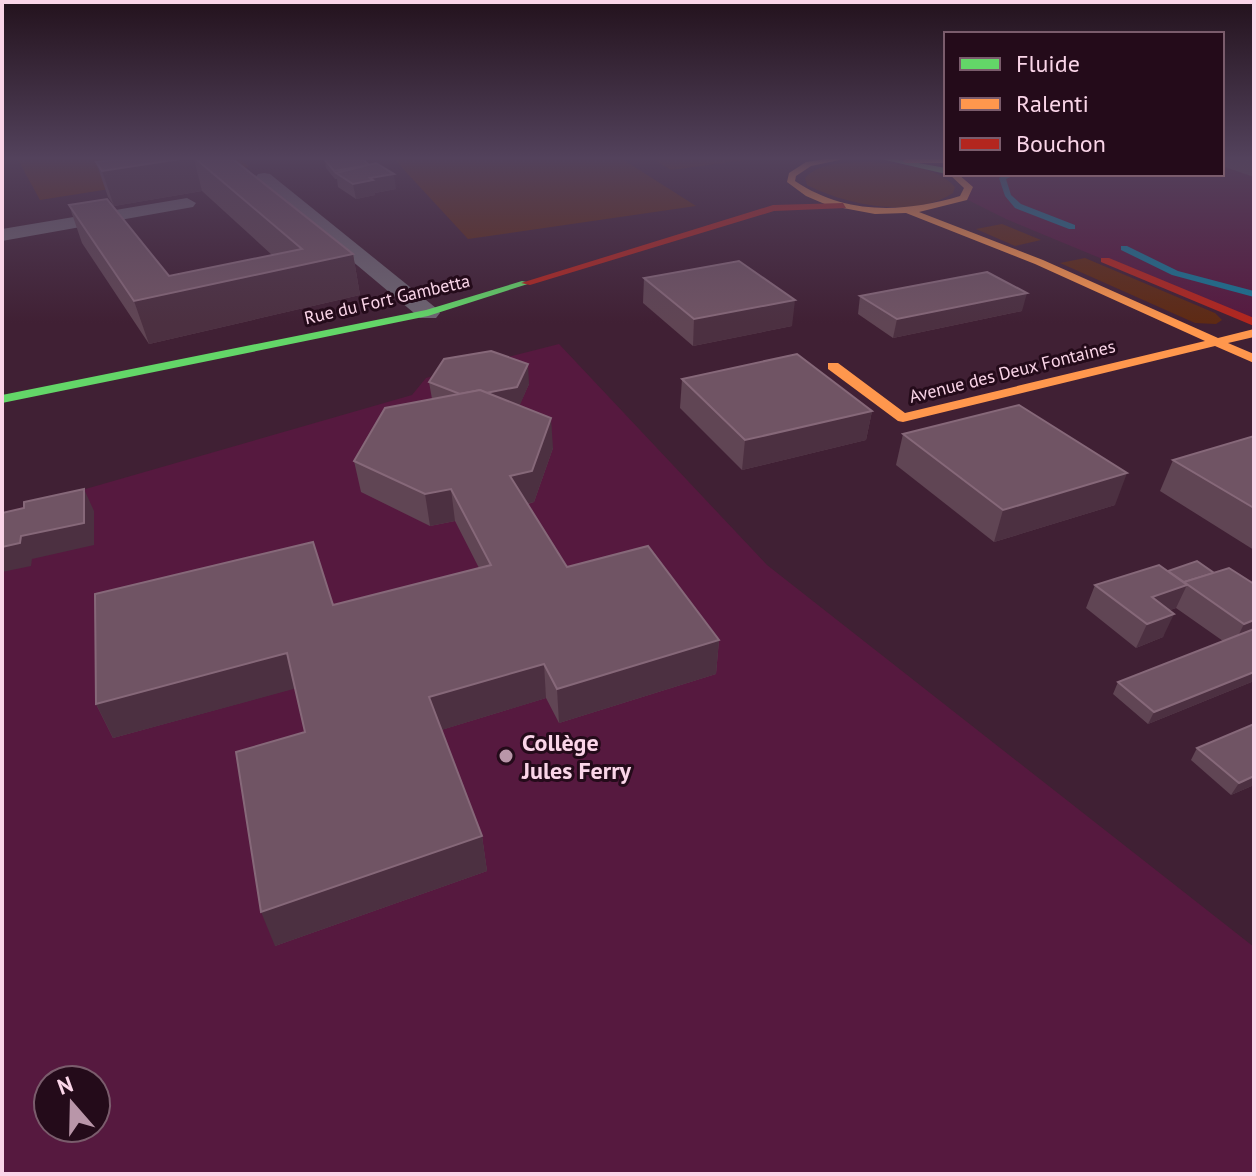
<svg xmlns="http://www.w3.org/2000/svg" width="1256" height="1176" viewBox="0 0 1256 1176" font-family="'PT Sans',sans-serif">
<rect width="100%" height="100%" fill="#402034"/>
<!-- built -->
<g fill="#56193f" fill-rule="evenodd">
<polygon points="1222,159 1254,159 1254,322 1006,219 964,198 963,174 1222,174"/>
<path d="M 559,344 L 767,565 L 1254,947 L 1254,1174 L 2,1174 L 2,513 L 412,395 L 426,378 ZM 48,1080 L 96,1080 L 96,1128 L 48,1128 Z"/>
</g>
<!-- green -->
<g fill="#5e2a14">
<polygon points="30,159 240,159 249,167 40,200 18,160"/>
<polygon points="394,159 622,159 696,206 468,239"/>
<polygon points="653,159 753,159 671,170"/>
<path d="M 869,162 C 896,164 936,165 955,187 L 953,193 C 914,219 846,205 807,185 L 805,178 C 821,161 848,163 869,162 Z"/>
<polygon points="1002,224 1041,240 1015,246 976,229"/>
<polygon points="1085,258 1215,313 1222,320 1216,324 1195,323 1060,263"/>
</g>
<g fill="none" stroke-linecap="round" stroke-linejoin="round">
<!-- stream -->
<g fill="#177494" fill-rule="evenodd">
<polygon points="1007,174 1017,174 1006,179 1011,195 1021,204 1075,225 1075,229 1069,229 1015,208 1005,196 999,178"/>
<polygon points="1121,246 1127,246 1178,271 1254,291 1254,297 1172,275 1121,250"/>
</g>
<!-- street -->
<g fill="#6e6471" fill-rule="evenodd">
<polygon points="264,173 270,174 436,308 440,313 436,318 420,318 258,182 255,178 258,174"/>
<polygon points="187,198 196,203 193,207 2,241 2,229"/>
</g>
<!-- fast -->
<g fill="#63d668" fill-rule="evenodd">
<polygon points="881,159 896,159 946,168 946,174"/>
<polygon points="522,281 531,283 428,316 2,403 2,395 426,310"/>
</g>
<!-- slow -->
<g fill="#ff974d" fill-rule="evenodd">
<path d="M 826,159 L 844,159 L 811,166 L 796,176 L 795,181 C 846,215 903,213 960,196 L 964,188 L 949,174 L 958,174 L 973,187 L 967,200 L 919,212 L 1043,260 L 1218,338 L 1254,329 L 1254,337 L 1228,343 L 1254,354 L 1254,363 L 1215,346 L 903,422 L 898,421 L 828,369 L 828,363 L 838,363 L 905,413 L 1205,341 L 1035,264 L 906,213 L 875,214 L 827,205 L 806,196 L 787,182 L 789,173 L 806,162 Z"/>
<polygon points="905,159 946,159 946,163 906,163 902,161"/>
</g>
<!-- jam -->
<g fill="#b3261e" fill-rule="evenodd">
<polygon points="843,203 846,208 774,211 530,285 521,283 773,205"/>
<polygon points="1101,258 1109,258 1254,318 1254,326 1101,262"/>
</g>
</g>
<!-- wall -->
<g fill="#604554">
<polygon points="121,159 233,159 353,254 360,295 149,344 82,243 69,205 169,276 272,255 202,191 114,206 108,197 96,162"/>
<polygon points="1222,159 1254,159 1254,177 1222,166"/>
<polygon points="325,160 369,165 396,189 375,193 375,195 356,199 338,187 337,179 335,179 326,168"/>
<polygon points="644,278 792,326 693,346 643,303"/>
<polygon points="860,296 1022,311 893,338 858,314"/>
<polygon points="682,379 872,411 866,440 742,470 680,408"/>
<polygon points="429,382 529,384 519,406 553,448 534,502 528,504 567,567 719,640 716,674 559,723 546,698 441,730 482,836 487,871 275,946 305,732 295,688 113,738 96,704 333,605 479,568 455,521 430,526 361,492 354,461 432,399"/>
<polygon points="903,434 1115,505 994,542 896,465"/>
<polygon points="1254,436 1254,550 1160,491 1173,460"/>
<polygon points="1168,571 1214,573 1254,584 1254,681 1148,724 1113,694 1118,682 1223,641 1176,608 1170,610 1163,637 1136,648 1086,608 1095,585"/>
<polygon points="1197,748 1254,785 1231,795 1191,760"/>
</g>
<!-- shaded-wall -->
<g fill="#4c3041">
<polygon points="180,159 194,159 202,191 114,206 102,171"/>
<polygon points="394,174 396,189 375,193 375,195 356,199 353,184 370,178"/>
<polygon points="353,254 360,295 149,344 134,301"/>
<polygon points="1027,293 1022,311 893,338 897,319"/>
<polygon points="795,300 792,326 693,346 694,319"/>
<polygon points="528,364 529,384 519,407 467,397"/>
<polygon points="872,411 866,440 742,470 745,440"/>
<polygon points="551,418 553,448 534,502 513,507 510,476"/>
<polygon points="1127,473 1115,505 994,542 1003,510"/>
<polygon points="84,489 94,511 94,545 32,559 31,566 2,572 2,547 21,536"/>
<polygon points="451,489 455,521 430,526 425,494"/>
<polygon points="1187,585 1176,608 1142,620 1152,597"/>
<polygon points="1174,614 1163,637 1136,648 1147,624"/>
<polygon points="1254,620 1254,639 1232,648 1244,624"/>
<polygon points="719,640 716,674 559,723 557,689"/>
<polygon points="287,653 297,688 113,738 96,704"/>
<polygon points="544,664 546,698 435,732 429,697"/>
<polygon points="1254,672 1254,681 1148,724 1154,712"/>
<polygon points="1254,776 1254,785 1231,795 1239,783"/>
<polygon points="482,836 487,871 275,946 261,912"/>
</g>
<!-- building -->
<g fill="#705464" stroke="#866879" stroke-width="2">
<polygon points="121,159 180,159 102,171 96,162"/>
<polygon points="196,159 233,159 353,254 134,301 69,205 107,199 169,276 302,249"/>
<polygon points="339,159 363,159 369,165 334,171 325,160"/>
<polygon points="376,163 394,174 370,178 373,180 353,184 336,173"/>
<polygon points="739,261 795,300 694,319 644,278"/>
<polygon points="987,272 1027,293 897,319 860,296"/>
<polygon points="491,351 528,364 517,387 486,393 480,390 460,394 429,382 444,359"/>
<polygon points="797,354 872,411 745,440 682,379"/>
<polygon points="480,390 551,418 532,471 510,476 567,567 648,546 719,640 557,689 544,664 429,697 482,836 261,912 236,752 305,732 287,653 96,704 95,594 313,542 333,605 491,565 451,489 425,494 354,461 385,408"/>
<polygon points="1019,405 1127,473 1003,510 903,434"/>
<polygon points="1254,436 1254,508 1173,460"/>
<polygon points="84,489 84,523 21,536 20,543 2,547 2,513 24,508 24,502"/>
<polygon points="1197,561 1214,573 1184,582 1168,571"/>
<polygon points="1159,565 1187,585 1152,597 1174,614 1147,624 1095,585"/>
<polygon points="1229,568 1254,584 1254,620 1244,624 1184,582"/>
<polygon points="1254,629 1254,672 1154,712 1118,682"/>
<polygon points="1254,724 1254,776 1239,783 1197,748"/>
</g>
<!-- sky -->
<linearGradient id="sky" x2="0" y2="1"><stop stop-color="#23121d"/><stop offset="0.49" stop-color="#53425c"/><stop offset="1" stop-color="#53425c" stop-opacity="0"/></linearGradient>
<rect width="1256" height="323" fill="url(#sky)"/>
<!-- markers -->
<circle fill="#b996a9" stroke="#240b1a" stroke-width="3" cx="506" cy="756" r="8"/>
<g text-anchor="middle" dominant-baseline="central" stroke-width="6" stroke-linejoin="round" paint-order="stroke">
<!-- far-street labels -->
<g font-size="18" fill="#fad5e8" stroke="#240b1a">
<text transform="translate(387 299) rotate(-13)">Rue du Fort Gambetta</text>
<text transform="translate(1012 371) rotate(-14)">Avenue des Deux Fontaines</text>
</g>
<!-- near-poi labels -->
<g font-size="24" font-weight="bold" fill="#fad5e8" stroke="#240b1a" text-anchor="start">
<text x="522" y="742">Collège<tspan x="522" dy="28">Jules Ferry</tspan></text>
</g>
</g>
<!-- border -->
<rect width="1256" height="1176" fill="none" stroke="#fad5e8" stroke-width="8"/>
<!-- legend -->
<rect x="944" y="32" width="280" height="144" fill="#240b1a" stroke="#7a5c6c" stroke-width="2"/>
<rect x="960" y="58" width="40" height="12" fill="#63d668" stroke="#7a5c6c" stroke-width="2"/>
<text x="1016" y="72" font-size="24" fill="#fad5e8">Fluide</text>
<rect x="960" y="98" width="40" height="12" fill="#ff974d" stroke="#7a5c6c" stroke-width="2"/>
<text x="1016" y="112" font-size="24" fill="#fad5e8">Ralenti</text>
<rect x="960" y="138" width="40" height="12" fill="#b3261e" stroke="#7a5c6c" stroke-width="2"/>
<text x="1016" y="152" font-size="24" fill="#fad5e8">Bouchon</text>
<!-- north arrow -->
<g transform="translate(72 1104) rotate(340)"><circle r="38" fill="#240b1a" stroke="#7a5c6c" stroke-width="2"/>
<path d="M0-6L14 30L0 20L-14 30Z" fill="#b996a9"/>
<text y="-12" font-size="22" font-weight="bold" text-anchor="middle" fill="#fad5e8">N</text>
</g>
</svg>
